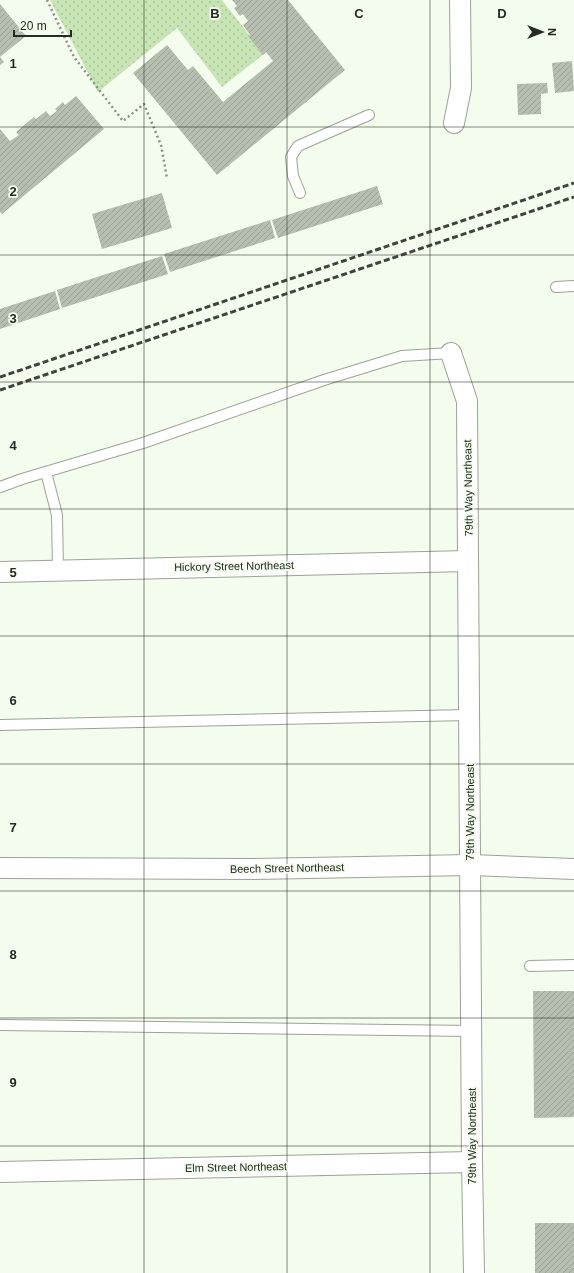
<svg xmlns="http://www.w3.org/2000/svg" width="574" height="1273" viewBox="0 0 574 1273" font-family="Helvetica,sans-serif">
<defs>
<pattern id="green-dots" width="8" height="8" patternUnits="userSpaceOnUse"><rect width="8" height="8" fill="#c8e3b4"/><path d="M2 2h.1M6 6h.1" fill="none" stroke="#acc39b" stroke-width="1.8" stroke-linecap="round"/></pattern>
<pattern id="building-hatch" width="6" height="6" patternUnits="userSpaceOnUse"><rect width="6" height="6" fill="#b6beb0"/><path d="M-1 1l2-2M0 6l6-6M5 7l2-2" fill="none" stroke="#9ca397"/></pattern>
</defs>
<rect width="100%" height="100%" fill="#f3fced"/>
<!-- green -->
<polygon fill="url(#green-dots)" points="50,0 222,0 264,54 222,87 177,28 98,92"/>
<!-- building -->
<g fill="url(#building-hatch)">
<polygon points="232,0 288,0 345,70 217,175 133,73 167,45 188,70 193,66 223,102 273,61 266,52 263,55 248,36 250,35 243,25 248,21 243,14 240,16 234,8 237,6"/>
<polygon points="0,4 26,36 0,57 4,62 0,65"/>
<polygon points="572,61 574,91 555,93 552,63"/>
<polygon points="547,83 548,93 541,94 541,114 518,115 517,84"/>
<polygon points="76,96 104,129 2,214 0,212 0,129 10,141 19,135 16,132 34,117 36,119 46,111 50,116 57,111 55,109 63,102 65,105"/>
<polygon points="377,186 383,204 278,238 272,220"/>
<polygon points="162,193 172,228 102,249 92,214"/>
<polygon points="270,220 275,238 170,272 164,254"/>
<polygon points="162,256 168,274 62,308 57,290"/>
<polygon points="55,291 60,309 0,329 0,309"/>
<polygon points="533,991 574,991 574,1117 534,1118"/>
<rect x="535" y="1223" width="39" height="50"/>
</g>
<g fill="none" stroke-linecap="round" stroke-linejoin="round">
<defs>
<g id="lane">
<polyline points="300,193 293,176 291,157 298,146 369,115"/>
<polyline points="556,287 574,286"/>
<polyline points="46,472 57,515 58,570"/>
<polyline points="0,487 22,479 143,443 324,380 402,356 451,353"/>
<polyline points="0,725 469,715"/>
<polyline points="530,966 574,965"/>
<polyline points="0,1025 472,1031"/>
</g>
<g id="street">
<polyline points="454,123 461,88 460,0"/>
<polyline points="451,353 467,401 472,1162 474,1273"/>
<polyline points="0,572 468,561"/>
<polyline points="0,868 251,869 471,865 574,869"/>
<polyline points="0,1172 472,1162"/>
</g>
</defs>
<!-- lane casing -->
<use href="#lane" stroke="#9ca396" stroke-width="12"/>
<!-- street casing -->
<use href="#street" stroke="#9ca396" stroke-width="22"/>
<!-- path -->
<polyline stroke="#8b9187" stroke-width="2.5" stroke-dasharray="2 3" stroke-linecap="butt" points="47,0 74,57 123,121 144,104 161,145 167,178"/>
<!-- lane -->
<use href="#lane" stroke="#fff" stroke-width="10"/>
<!-- street -->
<use href="#street" stroke="#fff" stroke-width="20"/>
<!-- rail -->
<g stroke="#40433d" stroke-width="3" stroke-dasharray="6 3" stroke-linecap="butt">
<polyline points="0,377 574,183"/>
<polyline points="0,390 574,197"/>
</g>
</g>
<!-- grid -->
<path fill="none" stroke="#262924" stroke-width="1" stroke-opacity="0.55" d="M 144,0 L 144,1273M 287,0 L 287,1273M 430,0 L 430,1273M 0,127 L 574,127M 0,255 L 574,255M 0,382 L 574,382M 0,509 L 574,509M 0,636 L 574,636M 0,764 L 574,764M 0,891 L 574,891M 0,1018 L 574,1018M 0,1146 L 574,1146"/>
<g text-anchor="middle" dominant-baseline="central" stroke-width="3.5" stroke-linejoin="round" paint-order="stroke">
<!-- street labels -->
<g font-size="11" fill="#262924" stroke="#f3fced">
<text transform="translate(468 488) rotate(-91)">79th Way Northeast</text>
<text transform="translate(234 566) rotate(-1)">Hickory Street Northeast</text>
<text transform="translate(470 812) rotate(-90)">79th Way Northeast</text>
<text transform="translate(287 868) rotate(-1)">Beech Street Northeast</text>
<text transform="translate(472 1136) rotate(-90)">79th Way Northeast</text>
<text transform="translate(236 1167) rotate(-1)">Elm Street Northeast</text>
</g>
</g>
<g font-size="13" text-anchor="middle" font-weight="bold" fill="#262924" stroke="#f3fced" stroke-width="3.5" stroke-linejoin="round" paint-order="stroke">
<text x="215" y="18">B</text>
<text x="359" y="18">C</text>
<text x="502" y="18">D</text>
<text x="13" y="68">1</text>
<text x="13" y="196">2</text>
<text x="13" y="323">3</text>
<text x="13" y="450">4</text>
<text x="13" y="577">5</text>
<text x="13" y="705">6</text>
<text x="13" y="832">7</text>
<text x="13" y="959">8</text>
<text x="13" y="1087">9</text>
</g>
<!-- north arrow -->
<g transform="translate(542 32) rotate(90)" stroke="#f3fced" stroke-width="3" paint-order="stroke">
<path d="M0-3L7 15L0 10L-7 15Z" fill="#262924"/>
<text y="-6" font-size="11" font-weight="bold" text-anchor="middle" fill="#262924">N</text>
</g>
<!-- scale -->
<path d="M14 30v6h57v-6" fill="none" stroke="#262924" stroke-width="2"/>
<text x="20" y="30" font-size="12" fill="#262924" stroke="#f3fced" stroke-width="3" paint-order="stroke">20 m</text>
</svg>
